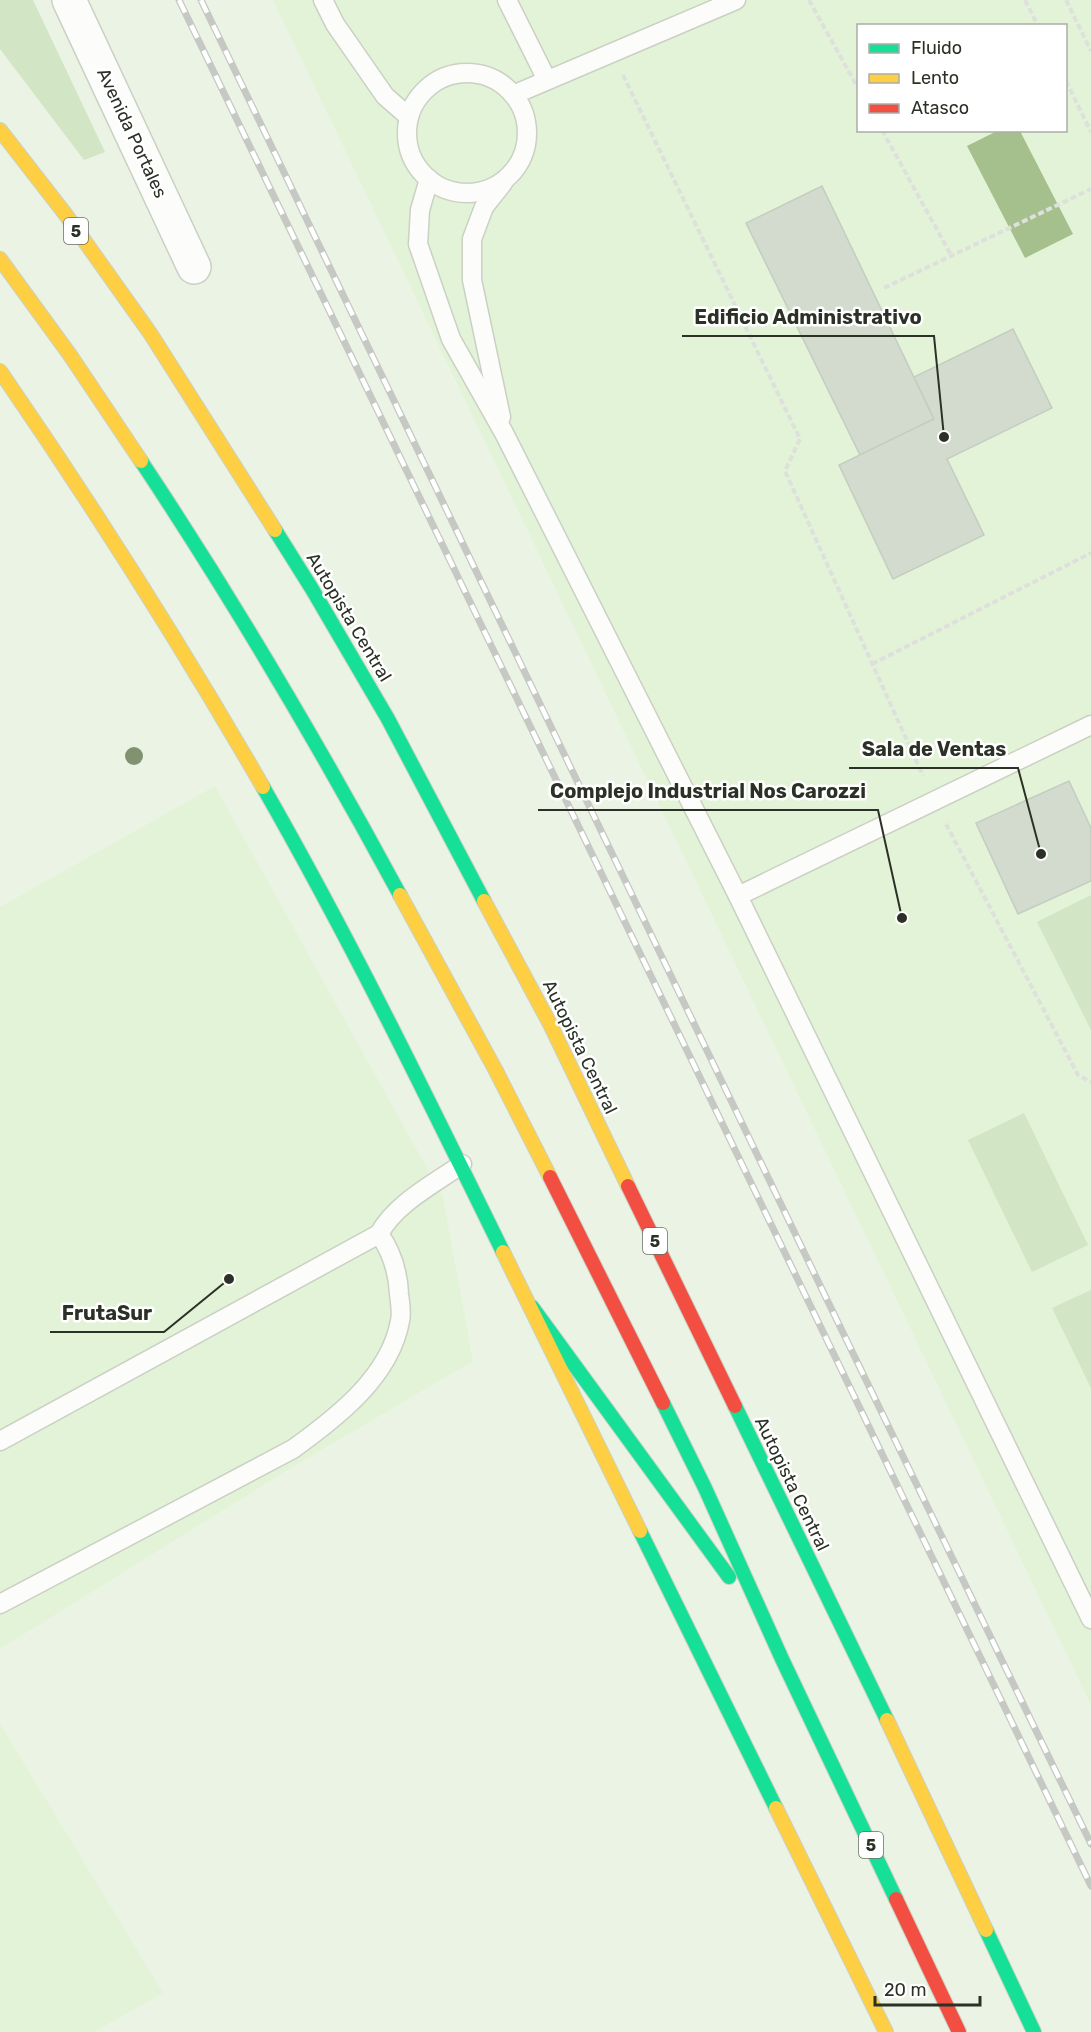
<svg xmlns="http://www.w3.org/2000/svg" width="1091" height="2032" viewBox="0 0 1091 2032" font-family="Rubik,sans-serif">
<rect width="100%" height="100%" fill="#ebf4e4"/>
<!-- built -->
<g fill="#e3f3d7" fill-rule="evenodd">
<path d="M 273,0 L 1091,0 L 1091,1705 ZM 858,26 L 1066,26 L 1066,130 L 858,130 Z"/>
<polygon points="215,786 443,1197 473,1361 294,1466 0,1649 0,907"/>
<polygon points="0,1724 163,1993 94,2032 0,2032"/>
</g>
<!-- green -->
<g fill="#d2e5c4">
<polygon points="0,0 33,0 105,152 84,160 0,49"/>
<polygon points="1091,895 1091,1030 1037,922"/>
<polygon points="1024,1113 1088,1245 1032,1272 968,1140"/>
<polygon points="1091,1290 1091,1388 1052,1308"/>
</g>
<!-- water -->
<polygon fill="#a5c08d" points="997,131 1020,131 1073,234 1025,258 967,146"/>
<!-- building -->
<g fill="#d3dbce" stroke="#c5ccc0" stroke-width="1.5">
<polygon points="822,186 934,419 860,455 746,223"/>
<polygon points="1013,329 1052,408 947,459 984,535 893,579 839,465 934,419 914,377"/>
<polygon points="1069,781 1091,828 1091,881 1018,914 976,823"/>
</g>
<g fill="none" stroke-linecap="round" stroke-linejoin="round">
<defs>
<g id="lane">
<polyline points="323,0 335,24 385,96 409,117"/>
<polyline points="507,0 547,80"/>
<circle cx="467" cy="133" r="60"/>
<polyline points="513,95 736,0"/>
<polyline points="429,179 420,210 418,244 451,339 504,433 738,896 1091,1619"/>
<polyline points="501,417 472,280 472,239 484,207 503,183"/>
<polyline points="738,896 1091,725"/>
<path d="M 0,1441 L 379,1234 C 396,1203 434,1184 462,1164"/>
<path d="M 0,1604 L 293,1449 C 336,1418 390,1377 400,1321 C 402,1313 400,1302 399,1294 C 398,1271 392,1252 379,1234"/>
</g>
<polyline id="street" points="69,0 194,267"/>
<g id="fast">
<path d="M 141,461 C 234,601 320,747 400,895"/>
<polyline points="275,530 312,589 388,719 484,901"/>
<path d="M 263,787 C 350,939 426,1095 503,1252"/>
<polyline points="532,1307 729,1577"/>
<polyline points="663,1403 705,1488 782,1659 896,1899"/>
<polyline points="735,1406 887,1720"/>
<polyline points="640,1531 776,1808"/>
<polyline points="986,1930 1034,2032"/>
</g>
<g id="slow">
<polyline points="0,130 66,215 150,333 275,530"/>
<polyline points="0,259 70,355 141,461"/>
<path d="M 0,371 C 93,506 181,645 263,787"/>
<polyline points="400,895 495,1069 550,1177"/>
<polyline points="484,901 550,1024 628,1186"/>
<polyline points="503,1252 640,1531"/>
<polyline points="887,1720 986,1930"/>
<polyline points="776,1808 886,2032"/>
</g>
<g id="jam">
<polyline points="550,1177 663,1403"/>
<polyline points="628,1186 735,1406"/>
<polyline points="896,1899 959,2032"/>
</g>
</defs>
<!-- lane casing -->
<use href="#lane" stroke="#cad1c4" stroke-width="21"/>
<!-- street casing -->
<use href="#street" stroke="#cad1c4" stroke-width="36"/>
<!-- fast casing -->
<use href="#fast" stroke="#cad1c4" stroke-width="16"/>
<!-- slow casing -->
<use href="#slow" stroke="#cad1c4" stroke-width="16"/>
<!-- jam casing -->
<use href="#jam" stroke="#cad1c4" stroke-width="16"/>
<!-- path -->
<g stroke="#dde0dc" stroke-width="4" stroke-dasharray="6 3" stroke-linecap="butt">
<polyline points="809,0 858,88"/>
<polyline points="1025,0 1038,26"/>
<polyline points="1066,0 1091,51"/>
<polyline points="623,75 800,439 785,471 923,776"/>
<polyline points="1066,81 1091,132"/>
<polyline points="882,130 951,255"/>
<polyline points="884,288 1091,189"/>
<polyline points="872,664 1091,553"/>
<polyline points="946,824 1078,1075 1091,1082"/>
</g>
<!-- lane -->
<use href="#lane" stroke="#fcfdfb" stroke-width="18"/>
<!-- street -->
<use href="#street" stroke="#fcfdfb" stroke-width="33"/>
<!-- fast -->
<use href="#fast" stroke="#16e098" stroke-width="14"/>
<!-- slow -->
<use href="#slow" stroke="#ffcf43" stroke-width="14"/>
<!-- jam -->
<use href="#jam" stroke="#f24e42" stroke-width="14"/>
<defs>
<g id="rail">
<polyline points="179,0 1091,1886"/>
<polyline points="201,0 816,1277 1091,1844"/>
</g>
</defs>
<!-- rail casing -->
<use href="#rail" stroke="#c5c8c3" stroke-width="7"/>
<!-- rail -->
<use href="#rail" stroke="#fff" stroke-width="4.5" stroke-dasharray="14" stroke-linecap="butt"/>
</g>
<!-- trees -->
<circle fill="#819270" cx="134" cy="756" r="9"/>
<g text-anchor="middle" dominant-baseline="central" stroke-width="5" stroke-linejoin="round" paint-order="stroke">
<!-- shield labels -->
<g fill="#fff" stroke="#6b6f67" stroke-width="1.5">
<rect x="64" y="218" width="24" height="26" rx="4.5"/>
<rect x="643" y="1228" width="24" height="26" rx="4.5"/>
<rect x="859" y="1832" width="24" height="26" rx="4.5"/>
</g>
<g font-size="16" font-weight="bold" fill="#2b3126">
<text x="76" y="231">5</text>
<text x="655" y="1241">5</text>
<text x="871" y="1845">5</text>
</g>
<!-- street labels -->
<g font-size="18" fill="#2b3126" stroke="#fff">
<text transform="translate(132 133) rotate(65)">Avenida Portales</text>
<text transform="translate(349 617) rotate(59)">Autopista Central</text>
<text transform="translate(580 1047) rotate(64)">Autopista Central</text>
<text transform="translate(792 1484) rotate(64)">Autopista Central</text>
</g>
</g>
<!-- callouts -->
<path fill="none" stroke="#2b3126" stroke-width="2" d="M944 437L934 336H682M1041 854L1018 768H849M902 918L878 810H538M229 1279L164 1332H50"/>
<g fill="#2b3126" stroke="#fff" stroke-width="2">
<circle cx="944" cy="437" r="6"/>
<circle cx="1041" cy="854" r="6"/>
<circle cx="902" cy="918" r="6"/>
<circle cx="229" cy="1279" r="6"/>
</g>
<g font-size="20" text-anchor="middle" font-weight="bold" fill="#2b3126" stroke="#fff" stroke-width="5" stroke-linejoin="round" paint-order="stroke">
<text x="808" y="324">Edificio Administrativo</text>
<text x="934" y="756">Sala de Ventas</text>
<text x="708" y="798">Complejo Industrial Nos Carozzi</text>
<text x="107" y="1320">FrutaSur</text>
</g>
<!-- legend -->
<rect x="857" y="24" width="210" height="108" fill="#ffffff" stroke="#aaada8" stroke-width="1.5"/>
<rect x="869" y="44" width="30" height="9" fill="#16e098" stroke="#aaada8" stroke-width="1.5"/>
<text x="911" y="54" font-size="18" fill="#2b3126">Fluido</text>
<rect x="869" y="74" width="30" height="9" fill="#ffcf43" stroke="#aaada8" stroke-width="1.5"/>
<text x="911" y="84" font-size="18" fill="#2b3126">Lento</text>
<rect x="869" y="104" width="30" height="9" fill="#f24e42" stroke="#aaada8" stroke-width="1.5"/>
<text x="911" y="114" font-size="18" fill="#2b3126">Atasco</text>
<!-- scale -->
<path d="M875 1996v9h105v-9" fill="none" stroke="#2b3126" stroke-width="3"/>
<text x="884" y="1996" font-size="18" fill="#2b3126" stroke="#ffffff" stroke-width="4.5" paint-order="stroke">20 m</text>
</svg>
